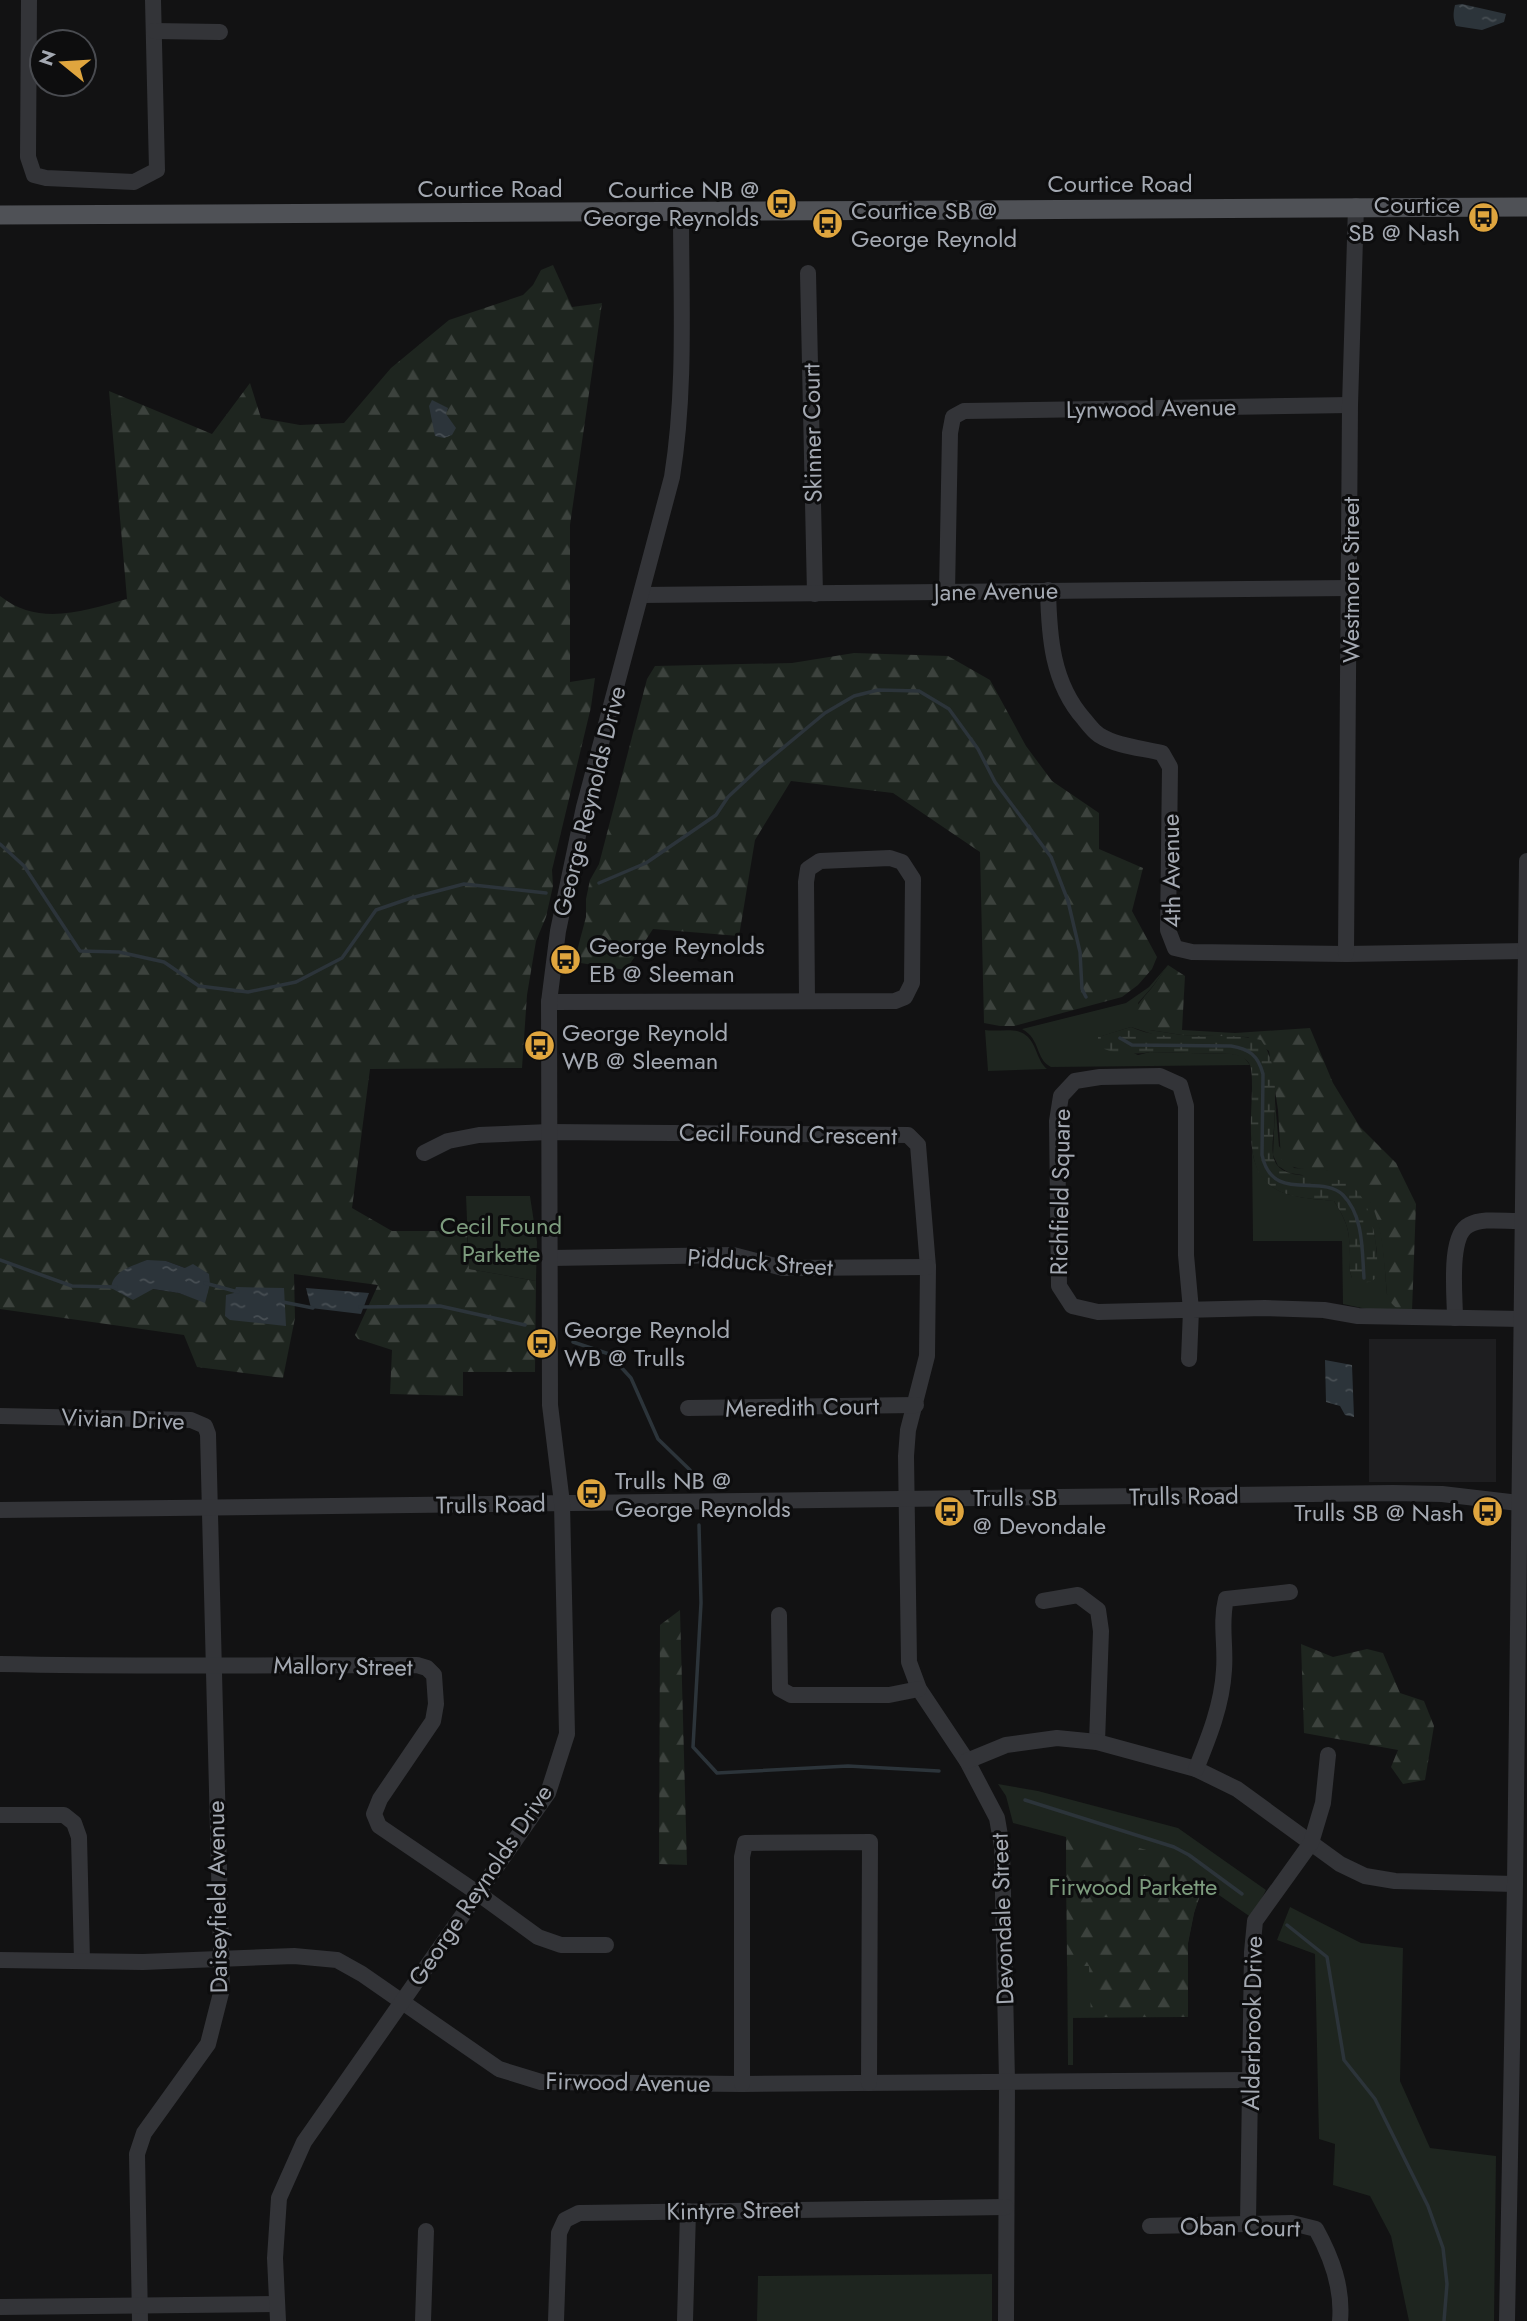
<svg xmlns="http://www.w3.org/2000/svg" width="1527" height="2321" viewBox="0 0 1527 2321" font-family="Jost,sans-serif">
<defs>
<pattern id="forest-firs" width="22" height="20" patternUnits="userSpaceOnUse" patternTransform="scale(1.75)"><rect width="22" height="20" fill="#1e251f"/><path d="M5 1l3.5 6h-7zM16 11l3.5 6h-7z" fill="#3c423d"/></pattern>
<pattern id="wetland-marsh" width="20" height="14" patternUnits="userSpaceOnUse" patternTransform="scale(1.75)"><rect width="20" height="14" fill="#1e251f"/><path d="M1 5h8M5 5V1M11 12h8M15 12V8" fill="none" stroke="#3c423d"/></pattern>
<pattern id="water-ripples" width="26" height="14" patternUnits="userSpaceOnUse" patternTransform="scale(1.75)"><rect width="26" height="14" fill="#2c343a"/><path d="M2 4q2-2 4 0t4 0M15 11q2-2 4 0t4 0" fill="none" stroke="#484f54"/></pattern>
</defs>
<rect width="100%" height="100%" fill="#121213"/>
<!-- built -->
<rect fill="#1e1e20" x="1369" y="1339" width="127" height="143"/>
<!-- green -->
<g fill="#1e251f">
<path d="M 1168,965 L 1153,986 L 1138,1003 L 1150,1030 L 1182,1035 L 1229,1036 L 1202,1038 L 1161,1037 L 1131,1027 L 1099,1037 L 1138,1055 L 1150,1052 L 1232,1054 L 1243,1056 L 1250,1065 L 1051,1067 C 1035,1059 1041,1039 1022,1029 L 1126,1003 L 1149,987 Z"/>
<path d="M 985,1030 C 996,1032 1010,1028 1020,1032 C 1037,1038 1035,1059 1047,1069 L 988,1071 Z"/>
<path d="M 1272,1067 L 1279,1146 L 1294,1168 C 1311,1169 1334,1168 1349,1177 C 1386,1201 1383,1256 1387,1294 L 1406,1311 L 1371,1310 L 1343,1304 L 1342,1241 L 1253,1241 L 1252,1150 C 1260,1197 1294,1197 1334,1201 C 1341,1212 1348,1224 1349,1238 C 1350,1251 1347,1265 1352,1278 L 1377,1277 L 1377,1252 L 1373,1227 L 1302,1175 L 1289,1173 L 1278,1166 L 1273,1155 L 1275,1108 Z"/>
<polygon points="466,1196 530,1196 537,1242 536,1281 469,1269"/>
<polygon points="998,1784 1038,1791 1178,1828 1266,1890 1252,1918 1203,1884 1194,1913 1188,1943 1188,2017 1073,2018 1073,2065 1068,2065 1066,1837 1013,1823 1006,1796"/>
<polygon points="1290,1907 1361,1943 1403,1948 1400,2081 1430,2148 1496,2156 1494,2321 1409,2321 1391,2236 1370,2196 1333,2185 1335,2144 1319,2139 1315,1954 1277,1940"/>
<polygon points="992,2274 992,2321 757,2321 758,2276"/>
</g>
<!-- forest -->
<g fill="url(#forest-firs)" fill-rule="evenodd">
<path d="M 553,265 L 572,307 L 602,303 L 570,525 L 570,682 L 595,678 L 591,707 L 552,870 L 553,886 L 546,917 L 536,941 L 527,995 L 522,1068 L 370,1069 L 352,1208 L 392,1231 L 467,1231 L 469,1269 L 536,1281 L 535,1372 L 463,1372 L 463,1396 L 390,1394 L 392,1350 L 358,1339 L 355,1335 L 378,1285 L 294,1274 L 295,1318 L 283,1378 L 197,1367 L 184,1335 L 0,1309 L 0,596 C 39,627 83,611 127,599 L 109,391 L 212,434 L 250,383 L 261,418 L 300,425 L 344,423 L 391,368 L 449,320 L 523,295 L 533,285 L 541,270 ZM 166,1261 L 185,1268 L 205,1302 L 179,1293 L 152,1289 Z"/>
<polygon points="854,653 948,656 990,680 1026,746 1052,781 1099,813 1099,849 1143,868 1132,911 1157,957 1152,969 1138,985 1122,997 1014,1026 1000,1026 984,1023 980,852 893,793 791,781 755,840 739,936 653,929 626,970 574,962 586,917 586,899 590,880 599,864 647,679 655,666 792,663"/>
<path d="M 1168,965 L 1185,976 L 1182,1030 L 1235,1033 L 1310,1028 L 1333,1083 L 1360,1127 L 1396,1163 L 1416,1204 L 1412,1311 C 1398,1310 1392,1308 1387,1294 C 1382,1245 1385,1176 1321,1170 C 1307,1169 1290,1170 1281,1159 L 1278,1110 L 1269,1051 L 1248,1037 L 1182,1035 L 1150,1030 L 1137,1026 C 1130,1006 1144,999 1154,985 C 1159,978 1163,971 1168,965 Z"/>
<polygon points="680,1610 687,1865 659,1864 660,1625"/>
<polygon points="1301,1644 1333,1657 1367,1649 1383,1653 1400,1693 1424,1701 1434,1726 1425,1780 1403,1784 1391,1767 1398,1750 1304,1733"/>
<polygon points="1066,1837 1099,1837 1161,1854 1204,1884 1194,1913 1188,1943 1188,2017 1091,2017 1089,1966 1067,1966"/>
</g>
<!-- wetland -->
<path fill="url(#wetland-marsh)" d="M 1131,1027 C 1173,1046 1218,1029 1261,1040 C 1279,1064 1275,1100 1274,1128 C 1273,1140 1270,1155 1277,1165 C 1288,1179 1313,1174 1328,1177 C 1338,1179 1349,1183 1356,1190 C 1374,1208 1379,1254 1377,1277 C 1368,1285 1362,1283 1352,1278 C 1347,1266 1350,1251 1349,1238 C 1348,1224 1341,1212 1334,1201 C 1311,1198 1284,1199 1266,1182 C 1245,1162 1252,1114 1252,1087 C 1252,1080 1252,1071 1250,1065 C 1246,1057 1240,1056 1232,1054 L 1150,1052 C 1136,1055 1109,1055 1098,1045 L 1098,1037 Z"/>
<!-- water -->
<g fill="url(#water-ripples)">
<path d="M 1462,4 L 1506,14 L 1504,22 L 1482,30 L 1456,26 C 1453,19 1453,13 1455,5 Z"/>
<polygon points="432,400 448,408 446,414 456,428 452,435 444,438 435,436 429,406"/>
<path d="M 147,1260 L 166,1261 L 185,1268 L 193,1264 L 209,1274 L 210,1284 L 205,1303 L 179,1293 L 153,1289 L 133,1300 L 111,1288 C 113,1270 133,1266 147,1260 Z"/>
<polygon points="236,1287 284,1288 286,1326 230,1320 225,1316 226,1295 234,1293"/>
<polygon points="306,1288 369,1293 361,1314 311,1308"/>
<polygon points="1325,1360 1352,1365 1354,1417 1345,1415 1340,1406 1326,1402"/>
</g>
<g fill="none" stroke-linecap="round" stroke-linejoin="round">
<!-- stream -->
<g stroke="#2c343a" stroke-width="3.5">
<polyline points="0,844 24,866 80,951 119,952 164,962 199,986 248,992 296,982 342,958 376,910 411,898 464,884 546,893"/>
<polyline points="599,883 646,863 716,815 728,797 760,767 825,713 854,696 878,690 919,691 949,709 978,749 995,782 1051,857 1068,901 1080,952 1082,989 1086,997"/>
<path d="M 1120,1038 L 1132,1045 L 1231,1046 C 1249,1049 1258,1055 1263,1074 L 1262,1155 C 1272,1204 1321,1173 1343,1195 C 1364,1216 1362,1252 1364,1278"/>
<polyline points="0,1260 72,1286 116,1287"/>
<polyline points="205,1283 238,1292"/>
<polyline points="283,1302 313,1308"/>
<polyline points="360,1307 440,1306 525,1325"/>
<polyline points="573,1342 609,1354 631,1378 658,1439 690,1470 699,1487"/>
<polyline points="699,1525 701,1603 693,1747 717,1773 848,1766 939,1771"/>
<polyline points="1025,1800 1174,1847 1189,1855 1242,1894"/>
<polyline points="1287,1925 1327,1957 1344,2060 1375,2099 1428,2206 1443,2248 1447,2284 1444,2321"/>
</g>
<!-- minor -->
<g stroke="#333438" stroke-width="16">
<polyline points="29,0 28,157 34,175 46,178 134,182 157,170 153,0"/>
<polyline points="154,31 220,32"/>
<polyline points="808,273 815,594"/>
<path d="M 1048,590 C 1049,636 1052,683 1084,719 C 1088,724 1093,731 1099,735 C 1116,746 1142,748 1162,753 L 1170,767 L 1168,930 L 1175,948 L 1192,952 L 1346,954 L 1526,951"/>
<polyline points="947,592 950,433 953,417 964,411 1350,405"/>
<polyline points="641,595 1350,588"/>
<polyline points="1346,954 1350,405 1356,206"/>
<polyline points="549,1002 895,1001 905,997 912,983 913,879 902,862 890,858 820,861 808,869 806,882 807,1000"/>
<polyline points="424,1153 448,1141 479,1135 549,1132 908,1135 918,1145 928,1267 927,1356 908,1430 906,1456 909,1662 919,1689 967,1761 997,1818 1002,1847 1007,2081 1006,2321"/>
<polyline points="551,1258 733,1255 783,1268 928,1267"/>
<path d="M 1455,1318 C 1455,1296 1448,1235 1469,1225 C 1483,1217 1507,1222 1523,1221"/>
<polyline points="1189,1359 1191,1310 1186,1255 1186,1106 1180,1085 1160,1076 1100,1077 1075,1081 1061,1096 1057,1121 1059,1286 1072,1306 1098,1312 1265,1308 1324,1310 1358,1316 1522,1319"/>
<polyline points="688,1408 916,1405"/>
<polyline points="0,1416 191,1420 205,1426 208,1434 222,1989 208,2044 144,2133 137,2154 140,2321"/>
<polyline points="0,1510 1393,1493 1442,1494 1527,1504"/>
<polyline points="1043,1601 1078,1595 1098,1610 1101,1631 1097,1742"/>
<polyline points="779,1615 780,1689 791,1695 889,1695 919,1689"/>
<path d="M 0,1664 C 139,1667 278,1665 417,1665 L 427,1668 L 434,1675 L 436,1704 L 433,1721 L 380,1799 L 374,1814 L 379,1826 L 479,1894 L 538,1937 L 561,1945 L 606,1945"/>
<polyline points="967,1761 1006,1745 1057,1738 1097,1742 1196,1769 1237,1789 1340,1864 1365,1876 1395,1881 1515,1884"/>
<path d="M 1196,1769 C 1209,1737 1222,1705 1224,1670 C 1226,1645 1220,1623 1226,1599 L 1290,1592"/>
<polyline points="0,1815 64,1815 74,1823 79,1837 82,1961"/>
<polyline points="0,1960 143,1962 294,1956 337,1960 362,1974 499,2069 541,2082 742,2084 1250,2080"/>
<polyline points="742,2084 742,1857 745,1843 870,1842 869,2083"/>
<polyline points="1248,2223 1252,1952 1255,1921 1311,1843 1323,1803 1328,1755"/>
<path d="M 1150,2226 L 1292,2223 L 1316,2229 C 1332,2258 1343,2288 1340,2321"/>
<polyline points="0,2307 277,2304"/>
<path d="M 278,2321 L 275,2258 L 279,2198 L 304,2142 L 548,1793 L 567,1734 L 562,1503 L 550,1405 L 549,1002 L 558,931 L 584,807 L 672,477 C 686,390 681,300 681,211"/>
<polyline points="423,2321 426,2231"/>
<polyline points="556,2321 559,2233 565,2220 579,2213 1006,2207"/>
<polyline points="685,2321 688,2211"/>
<polyline points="1507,2321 1515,1884 1527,861"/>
</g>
<!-- major -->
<polyline stroke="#4f5156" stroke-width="19" points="0,215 1527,207"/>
</g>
<!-- icons -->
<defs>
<symbol id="bus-disc" viewBox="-11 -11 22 22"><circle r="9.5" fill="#dfa53e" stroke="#0d0d0e"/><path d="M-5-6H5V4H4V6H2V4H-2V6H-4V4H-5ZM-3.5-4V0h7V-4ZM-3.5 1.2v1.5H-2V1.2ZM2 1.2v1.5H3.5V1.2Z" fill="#111"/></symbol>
</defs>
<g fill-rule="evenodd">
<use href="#bus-disc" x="764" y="186" width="35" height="35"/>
<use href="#bus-disc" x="1466" y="200" width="35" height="35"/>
<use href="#bus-disc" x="810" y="206" width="35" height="35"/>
<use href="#bus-disc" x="548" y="942" width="35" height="35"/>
<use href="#bus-disc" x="522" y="1028" width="35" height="35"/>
<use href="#bus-disc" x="524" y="1326" width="35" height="35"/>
<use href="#bus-disc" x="574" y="1476" width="35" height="35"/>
<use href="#bus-disc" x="932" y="1494" width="35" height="35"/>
<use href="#bus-disc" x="1470" y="1494" width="35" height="35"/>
</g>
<g text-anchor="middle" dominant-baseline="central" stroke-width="6" stroke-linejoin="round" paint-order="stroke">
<!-- street labels -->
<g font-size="24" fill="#a4a9b2" stroke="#0d0d0e">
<text x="1120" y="183">Courtice Road</text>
<text x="490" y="188">Courtice Road</text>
<text transform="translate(1151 408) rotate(-1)">Lynwood Avenue</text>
<text transform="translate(812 433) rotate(-91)">Skinner Court</text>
<text transform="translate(1350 580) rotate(-90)">Westmore Street</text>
<text transform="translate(996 591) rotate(-1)">Jane Avenue</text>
<text transform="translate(589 801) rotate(-76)">George Reynolds Drive</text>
<text transform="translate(1171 871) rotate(-91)">4th Avenue</text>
<text transform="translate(788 1134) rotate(1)">Cecil Found Crescent</text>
<text transform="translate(1060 1192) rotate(-89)">Richfield Square</text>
<text transform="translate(760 1262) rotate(4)">Pidduck Street</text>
<text transform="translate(802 1407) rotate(-1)">Meredith Court</text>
<text transform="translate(123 1419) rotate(2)">Vivian Drive</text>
<text transform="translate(1184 1496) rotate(-1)">Trulls Road</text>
<text transform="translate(491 1504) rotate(-1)">Trulls Road</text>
<text transform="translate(343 1666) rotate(1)">Mallory Street</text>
<text transform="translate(480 1885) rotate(-56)">George Reynolds Drive</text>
<text transform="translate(217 1897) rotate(-91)">Daiseyfield Avenue</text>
<text transform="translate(1002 1919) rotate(-92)">Devondale Street</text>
<text transform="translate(1252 2023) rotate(-89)">Alderbrook Drive</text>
<text transform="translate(628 2082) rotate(1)">Firwood Avenue</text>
<text transform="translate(733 2210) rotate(-1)">Kintyre Street</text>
<text transform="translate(1240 2227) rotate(1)">Oban Court</text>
</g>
<!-- poi labels -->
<g font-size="24" fill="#a4a9b2" stroke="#0d0d0e" text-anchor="start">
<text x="759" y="189" text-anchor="end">Courtice NB @<tspan x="759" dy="28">George Reynolds</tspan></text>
<text x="1460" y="204" text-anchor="end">Courtice<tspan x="1460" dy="28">SB @ Nash</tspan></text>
<text x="851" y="210">Courtice SB @<tspan x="851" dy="28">George Reynold</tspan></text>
<text x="589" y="945">George Reynolds<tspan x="589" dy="28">EB @ Sleeman</tspan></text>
<text x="562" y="1032">George Reynold<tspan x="562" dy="28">WB @ Sleeman</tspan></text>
<text x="564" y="1329">George Reynold<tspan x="564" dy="28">WB @ Trulls</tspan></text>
<text x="615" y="1480">Trulls NB @<tspan x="615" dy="28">George Reynolds</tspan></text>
<text x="973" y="1497">Trulls SB<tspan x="973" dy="28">@ Devondale</tspan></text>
<text x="1464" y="1512" text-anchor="end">Trulls SB @ Nash</text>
</g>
<!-- park labels -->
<g font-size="24" fill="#7d9c7e" stroke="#0d0d0e">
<text x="501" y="1225">Cecil Found<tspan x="501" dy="28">Parkette</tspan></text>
<text x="1133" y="1886">Firwood Parkette</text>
</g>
</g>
<!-- north arrow -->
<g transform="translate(63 63) rotate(288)"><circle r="33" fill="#0d0d0e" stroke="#494b50" stroke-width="2"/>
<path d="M0-5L12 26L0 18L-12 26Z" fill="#dfa53e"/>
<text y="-10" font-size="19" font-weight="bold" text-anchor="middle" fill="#a4a9b2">N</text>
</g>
</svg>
